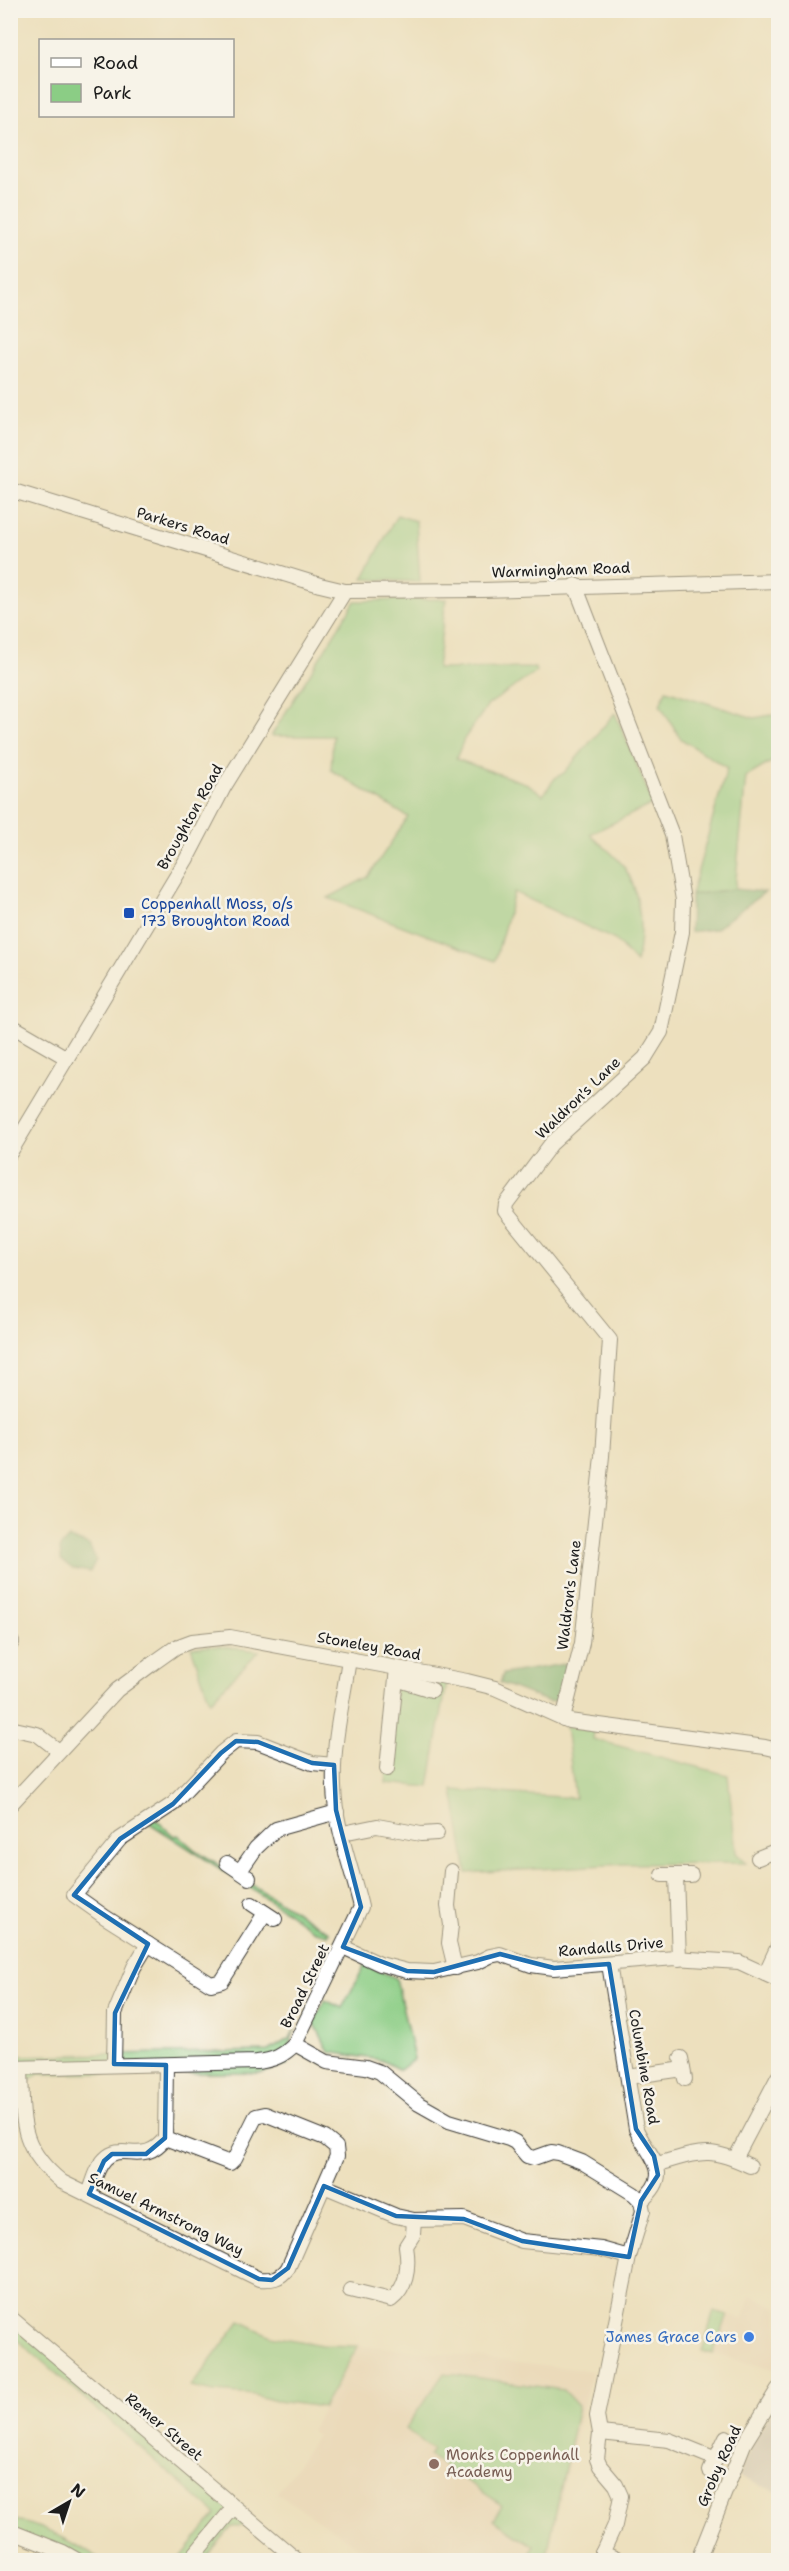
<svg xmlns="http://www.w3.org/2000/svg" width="789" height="2571" viewBox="0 0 789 2571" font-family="'Shantell Sans',sans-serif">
<rect width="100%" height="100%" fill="#f7f3e8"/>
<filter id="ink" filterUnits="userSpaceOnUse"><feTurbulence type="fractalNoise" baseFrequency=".0167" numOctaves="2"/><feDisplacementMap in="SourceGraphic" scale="12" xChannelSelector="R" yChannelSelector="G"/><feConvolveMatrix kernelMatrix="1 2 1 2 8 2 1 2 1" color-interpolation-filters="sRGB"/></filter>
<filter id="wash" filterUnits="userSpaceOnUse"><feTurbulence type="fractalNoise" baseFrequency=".008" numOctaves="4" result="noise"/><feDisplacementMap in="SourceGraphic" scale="24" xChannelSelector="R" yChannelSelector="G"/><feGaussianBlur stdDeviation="1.35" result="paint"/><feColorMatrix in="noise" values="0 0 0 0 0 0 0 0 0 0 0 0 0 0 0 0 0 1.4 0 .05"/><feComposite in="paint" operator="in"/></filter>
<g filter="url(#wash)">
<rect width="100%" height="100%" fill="#ede0be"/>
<!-- built -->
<g fill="#e8d3b7">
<polygon points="751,2295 778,2308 777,2370 713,2354 728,2315 742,2319"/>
<polygon points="358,2346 402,2349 592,2371 545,2560 378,2560 277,2493 317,2436 310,2430"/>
</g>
<!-- industrial -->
<polygon fill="#cbc2b8" points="778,2401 778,2492 738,2477 755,2438"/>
<!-- green -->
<g fill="#8bcd85" stroke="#547450" stroke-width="1.5">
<polygon points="397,515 416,521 420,582 363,579"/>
<path d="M 446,599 L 437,669 L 535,668 L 536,672 L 488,705 L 464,739 L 456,759 L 528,784 L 543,795 L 555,778 L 564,773 L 615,713 L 653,804 L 590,834 C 601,845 616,855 624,867 C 642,893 643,934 636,963 L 615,940 L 514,892 L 495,961 L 328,898 L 368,877 L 408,817 L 331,770 L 333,736 L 271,736 L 355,601 Z"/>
<polygon points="666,690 754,718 778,714 778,758 746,777 735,889 691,895 727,768 681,739 660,705"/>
<polygon points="218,1646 259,1651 210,1701 191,1647"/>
<polygon points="397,1668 447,1682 429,1787 386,1783"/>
<polygon points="566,1726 594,1731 593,1739 728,1775 736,1853 746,1863 625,1864 467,1873 453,1790 575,1798"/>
<polygon points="154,1818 174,1836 178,1835 195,1850 329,1932 328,1935 313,1930 283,1909 146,1821"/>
<polygon points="365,1965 396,1978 414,2059 400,2070 381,2060 329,2052 314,2022 325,2000 342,2008"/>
<polygon points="295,2029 286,2054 288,2065 263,2073 38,2074 22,2085 11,2082 10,2056 269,2051 290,2038"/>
<polygon points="714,2311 728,2315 713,2354 702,2351"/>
<polygon points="11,2317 249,2522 246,2526 232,2527 203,2560 179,2560 216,2514 11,2334"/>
<polygon points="240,2321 271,2336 322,2345 358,2346 323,2407 276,2401 254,2395 213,2392 191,2387"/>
<polygon points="444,2373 563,2390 578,2406 547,2555 544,2560 525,2560 534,2546 493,2520 502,2505 429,2456 433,2449 405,2429"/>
<path d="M 11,2519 C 42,2525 74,2543 101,2560 L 63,2560 L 41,2550 L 11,2540 Z"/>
</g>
<!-- forest -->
<g fill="#70b072" stroke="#466647" stroke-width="1.5">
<polygon points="735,889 765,892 715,929 690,932 691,895"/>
<polygon points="69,1538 89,1545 96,1560 90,1572 73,1569 61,1560 60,1547"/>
<polygon points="570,1663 559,1700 549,1702 500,1683 503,1674"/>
</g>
</g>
<g filter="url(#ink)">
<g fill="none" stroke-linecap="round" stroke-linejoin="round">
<defs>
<g id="minor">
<polyline points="10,490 320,585 345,591 482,590 778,581"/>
<polyline points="10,1025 67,1058"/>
<polyline points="10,1153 186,860 224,787 345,591"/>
<polyline points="10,1645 12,1642"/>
<polyline points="396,1679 432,1690"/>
<polyline points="563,1719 582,1643 602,1456 610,1340 505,1211 506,1204 551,1144 645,1058 661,1032 682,932 683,900 672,835 575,585"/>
<polyline points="10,1728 37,1734 59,1751"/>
<polyline points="387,1769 397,1668"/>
<polyline points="10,1805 117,1690 152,1664 176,1647 192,1641 230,1637 467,1681 495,1688 569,1721 765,1747 778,1750"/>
<polyline points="343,1833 377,1826 421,1834 437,1833"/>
<polyline points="758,1858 778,1850"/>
<polyline points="227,1863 249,1878"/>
<polyline points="240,1871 256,1848 276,1829 337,1812"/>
<polyline points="451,1871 448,1906 451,1925 449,1943 455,1968"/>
<polyline points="662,1875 691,1875"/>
<polyline points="676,1876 679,1959"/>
<polyline points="252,1904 275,1919"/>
<polyline points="265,1913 222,1981 211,1984 105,1917 74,1895 120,1839 173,1804 221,1753 236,1741 258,1742 312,1763 334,1765"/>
<polyline points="343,1947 380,1964 407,1971 434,1972 478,1962 490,1956 500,1954 531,1965 554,1968 675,1958 739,1962 778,1980"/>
<path d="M 609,1964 L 636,2129 C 648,2157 676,2172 641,2201"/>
<polyline points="765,1974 778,1946"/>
<polyline points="295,2044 327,2062 366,2067 380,2072 419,2104 449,2121 509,2139 515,2142 527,2156 534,2158 551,2152 558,2153 582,2162 634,2194 641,2201"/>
<polyline points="681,2058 685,2079"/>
<polyline points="114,2064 115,2013 134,1967 148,1944"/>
<path d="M 10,2068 L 257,2062 C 274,2060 283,2056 295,2044 L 361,1907 C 352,1868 335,1827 334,1787 C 332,1745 343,1701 349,1659"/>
<path d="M 21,2068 C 23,2120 18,2146 62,2182 L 259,2279 C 272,2280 280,2279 288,2268 L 337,2156 L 336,2147 L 325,2138 L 265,2114 L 256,2116 L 235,2158 L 230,2163 L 165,2138 C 144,2167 122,2141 105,2159 C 97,2167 93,2183 89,2194"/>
<polyline points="628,2077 683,2069"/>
<polyline points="165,2138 166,2065"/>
<polyline points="735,2159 778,2077"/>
<path d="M 657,2164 C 701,2152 708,2146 750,2166"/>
<polyline points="324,2186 396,2216 414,2220 464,2219 522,2241 601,2249 629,2257"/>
<path d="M 350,2290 L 391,2300 C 408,2287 409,2265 406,2246 L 413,2235 L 414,2220"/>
<polyline points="10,2317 297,2560"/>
<polyline points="600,2433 669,2440 716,2459"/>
<polyline points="710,2471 726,2437"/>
<polyline points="10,2531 63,2552 77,2560"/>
<polyline points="602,2553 619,2560"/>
<polyline points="190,2560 233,2508"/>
<polyline points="599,2560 615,2525 621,2496 616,2485 600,2466 597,2459 600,2433 597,2416 629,2257 643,2211 641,2201"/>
<polyline points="698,2560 744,2444 778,2389"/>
</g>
</defs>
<!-- minor casing -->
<use href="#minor" stroke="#3b3934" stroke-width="16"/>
<!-- minor -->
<use href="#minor" stroke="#fff" stroke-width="14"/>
<defs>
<polyline id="rail" points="10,22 14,10"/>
</defs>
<!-- rail casing -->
<use href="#rail" stroke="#1c1c1c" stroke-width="5"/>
<!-- rail -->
<use href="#rail" stroke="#f7f3e8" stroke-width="3" stroke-dasharray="9" stroke-linecap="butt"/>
</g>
</g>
<!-- marked area -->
<path d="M0 0H789V2571H0ZM 236,1741 L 258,1742 L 312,1763 L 334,1765 L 336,1810 L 361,1907 L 343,1947 L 407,1971 L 434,1972 L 500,1954 L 554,1968 L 609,1964 L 636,2129 L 654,2156 L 658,2175 L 641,2201 L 629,2257 L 522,2241 L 464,2219 L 396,2216 L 324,2186 L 288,2268 L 272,2280 L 259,2279 L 89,2194 L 104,2161 L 112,2154 L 146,2154 L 165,2138 L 166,2065 L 114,2064 L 115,2013 L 148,1944 L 74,1895 L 120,1839 L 173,1804 L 221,1753 Z" fill="#ede0be" fill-opacity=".55" fill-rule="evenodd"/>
<path fill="none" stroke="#1f6fb2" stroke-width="4.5" stroke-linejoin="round" d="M 236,1741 L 258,1742 L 312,1763 L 334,1765 L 336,1810 L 361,1907 L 343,1947 L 407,1971 L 434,1972 L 500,1954 L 554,1968 L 609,1964 L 636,2129 L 654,2156 L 658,2175 L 641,2201 L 629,2257 L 522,2241 L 464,2219 L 396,2216 L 324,2186 L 288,2268 L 272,2280 L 259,2279 L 89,2194 L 104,2161 L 112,2154 L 146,2154 L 165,2138 L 166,2065 L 114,2064 L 115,2013 L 148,1944 L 74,1895 L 120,1839 L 173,1804 L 221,1753 Z"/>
<!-- markers -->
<rect fill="#1a4fb4" stroke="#f7f3e8" stroke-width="2" x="123" y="907" width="12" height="12" rx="3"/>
<circle fill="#3f7fe0" stroke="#f7f3e8" stroke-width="2" cx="749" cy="2337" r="6"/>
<circle fill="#8d6e63" stroke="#f7f3e8" stroke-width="2" cx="434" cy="2464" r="6"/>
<g text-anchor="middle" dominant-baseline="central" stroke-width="5" stroke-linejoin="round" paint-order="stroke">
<!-- street labels -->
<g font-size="15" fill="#1c1c1c" stroke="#f7f3e8">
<text transform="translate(183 526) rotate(17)">Parkers Road</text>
<text transform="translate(561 570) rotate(-2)">Warmingham Road</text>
<text transform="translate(190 817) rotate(-61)">Broughton Road</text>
<text transform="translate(578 1098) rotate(-44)">Waldron's Lane</text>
<text transform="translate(569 1595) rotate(-83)">Waldron's Lane</text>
<text transform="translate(369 1646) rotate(10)">Stoneley Road</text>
<text transform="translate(611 1947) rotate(-5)">Randalls Drive</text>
<text transform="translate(305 1986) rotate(-64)">Broad Street</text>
<text transform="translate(644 2067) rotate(80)">Columbine Road</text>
<text transform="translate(166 2214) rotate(26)">Samuel Armstrong Way</text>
<text transform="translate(164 2427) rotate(40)">Remer Street</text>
<text transform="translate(719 2466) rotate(-66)">Groby Road</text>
</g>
<!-- transit labels -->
<g font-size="15" fill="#164399" stroke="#f7f3e8" text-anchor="start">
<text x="141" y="904">Coppenhall Moss, o/s<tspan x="141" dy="17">173 Broughton Road</tspan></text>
</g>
<!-- shop labels -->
<g font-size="15" fill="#366cbe" stroke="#f7f3e8" text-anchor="end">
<text x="737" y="2337">James Grace Cars</text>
</g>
<!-- education labels -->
<g font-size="15" fill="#785e54" stroke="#f7f3e8" text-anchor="start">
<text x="446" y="2455">Monks Coppenhall<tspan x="446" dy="17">Academy</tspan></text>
</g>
</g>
<!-- margin -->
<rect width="789" height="2571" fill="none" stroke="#f7f3e8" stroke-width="36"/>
<!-- legend -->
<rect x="39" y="39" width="195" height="78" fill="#f7f3e8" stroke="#9f9d96" stroke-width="1.5"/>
<rect x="51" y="58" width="30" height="9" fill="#ffffff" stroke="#9f9d96" stroke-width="1.5"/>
<text x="93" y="69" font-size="18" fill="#1c1c1c">Road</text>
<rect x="51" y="84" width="30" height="18" fill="#8bcd85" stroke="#9f9d96" stroke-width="1.5"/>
<text x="93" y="99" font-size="18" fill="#1c1c1c">Park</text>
<!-- north arrow -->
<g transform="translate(69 2502) rotate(39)" stroke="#f7f3e8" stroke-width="4.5" paint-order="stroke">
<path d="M0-4.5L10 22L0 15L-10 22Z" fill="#1c1c1c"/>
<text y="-9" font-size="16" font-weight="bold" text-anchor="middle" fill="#1c1c1c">N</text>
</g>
</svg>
